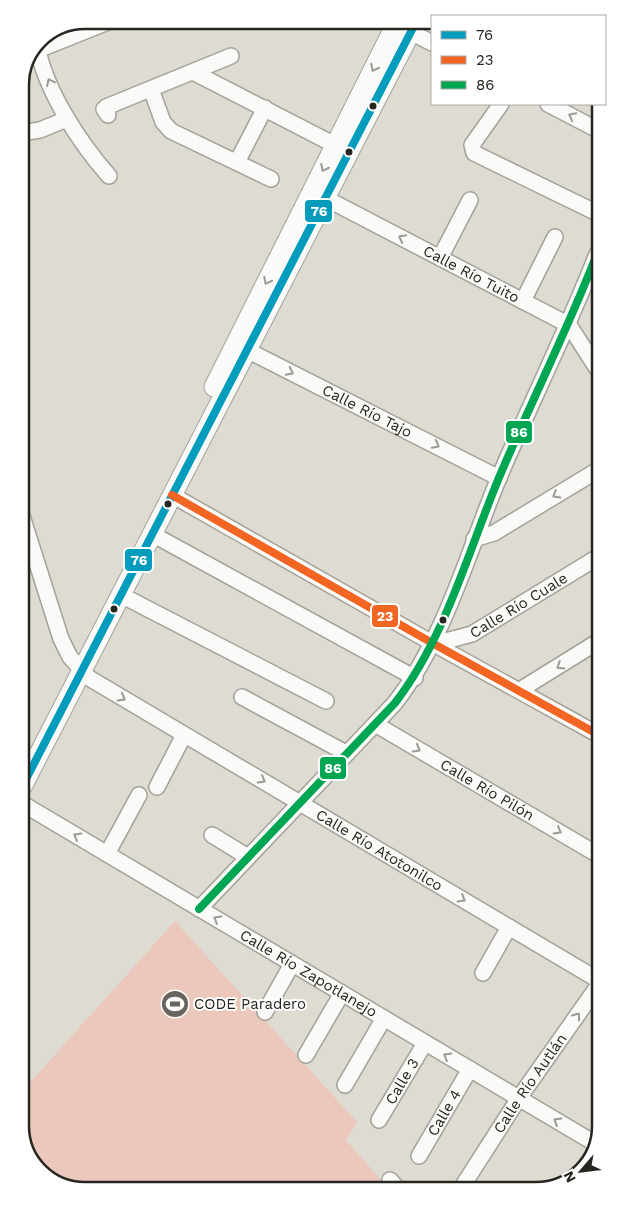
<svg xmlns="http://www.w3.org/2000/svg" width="621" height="1211" viewBox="0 0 621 1211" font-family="'Work Sans',sans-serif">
<rect width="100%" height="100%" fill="#dedcd2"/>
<!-- green -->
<polygon fill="#ebc7bc" points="175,921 357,1122 346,1140 388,1188 81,1191 46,1178 25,1151 25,1088"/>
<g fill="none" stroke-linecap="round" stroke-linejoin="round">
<defs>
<g id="minor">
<polyline points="403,28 432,43"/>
<path d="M 37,45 C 45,90 79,142 109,176"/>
<polyline points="38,50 113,20"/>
<polyline points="193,72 335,145"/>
<polyline points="151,89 163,122 171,131 271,179"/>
<polyline points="501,104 472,145 474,153 597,213"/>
<polyline points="548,104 596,129"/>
<polyline points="108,115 104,109 106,107 231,56"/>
<polyline points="20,133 40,130 67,119"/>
<polyline points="237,162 265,108"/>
<path id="s1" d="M 325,198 L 569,325 L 598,370"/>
<polyline points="440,258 470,200"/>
<polyline points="523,301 555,237"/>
<path id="s2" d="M 237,345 L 499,478"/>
<polyline points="172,495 434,644 599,735"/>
<path id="s3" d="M 22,516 L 61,639 L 70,657 L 89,678 L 600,981"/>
<polyline points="152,534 415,678"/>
<polyline points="474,539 494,533 598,470"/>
<polyline points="121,595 326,701"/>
<path id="s4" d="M 434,644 L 472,634 L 598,557"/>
<polyline points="520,690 599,641"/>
<polyline points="242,697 346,753"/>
<path id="s5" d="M 375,724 L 600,856"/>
<polyline points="157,787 184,735"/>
<path id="s6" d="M 23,804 L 596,1144"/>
<polyline points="212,835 248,857"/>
<polyline points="107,854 139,795"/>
<path d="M 199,909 L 395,703 C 445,638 467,555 498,480 C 530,404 567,331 597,254"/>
<polyline points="483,973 509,927"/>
<polyline points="265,1012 292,964"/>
<polyline points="306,1055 342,993"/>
<polyline points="345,1085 384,1018"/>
<path id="s7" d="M 379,1120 L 425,1043"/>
<path id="s8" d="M 419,1156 L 470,1069"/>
<polyline points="390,1180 397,1188"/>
<path id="s9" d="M 462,1187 L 519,1098 L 600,983"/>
</g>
<g id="major">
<polyline points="214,387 398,20"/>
<polyline points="23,785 417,20"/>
</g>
</defs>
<!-- minor casing -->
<use href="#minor" stroke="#a3a199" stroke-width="18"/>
<!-- major casing -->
<use href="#major" stroke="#a3a199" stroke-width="21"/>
<!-- minor -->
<use href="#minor" stroke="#fafaf8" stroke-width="15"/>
<!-- major -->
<use href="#major" stroke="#fafaf8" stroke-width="19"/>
<defs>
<polyline id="bus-1" points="23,785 417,20"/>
<polyline id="bus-2" points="172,495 434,644 599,735"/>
<path id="bus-3" d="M 199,909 L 395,703 C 445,638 467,555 498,480 C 530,404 567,331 597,254"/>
</defs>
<!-- bus-1 casing -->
<use href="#bus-1" stroke="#fff" stroke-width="11"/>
<!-- bus-2 casing -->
<use href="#bus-2" stroke="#fff" stroke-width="11"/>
<!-- bus-3 casing -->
<use href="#bus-3" stroke="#fff" stroke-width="11"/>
<!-- bus-1 -->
<use href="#bus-1" stroke="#049cbc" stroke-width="8"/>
<!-- bus-2 -->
<use href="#bus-2" stroke="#f26522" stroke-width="8"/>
<!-- bus-3 -->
<use href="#bus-3" stroke="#00a651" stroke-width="8"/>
</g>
<!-- one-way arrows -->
<defs><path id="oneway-chevron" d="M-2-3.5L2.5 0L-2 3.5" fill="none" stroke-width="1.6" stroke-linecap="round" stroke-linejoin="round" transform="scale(1.25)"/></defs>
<g stroke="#9b9a96">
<use href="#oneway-chevron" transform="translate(374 68) rotate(117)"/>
<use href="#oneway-chevron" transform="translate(50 82) rotate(-115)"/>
<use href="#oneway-chevron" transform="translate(572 116) rotate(-152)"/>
<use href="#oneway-chevron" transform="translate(324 168) rotate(117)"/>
<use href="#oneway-chevron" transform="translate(402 238) rotate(-153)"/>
<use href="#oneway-chevron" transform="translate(267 281) rotate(117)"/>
<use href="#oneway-chevron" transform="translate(290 372) rotate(27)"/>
<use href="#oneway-chevron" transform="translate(436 445) rotate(27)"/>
<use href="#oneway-chevron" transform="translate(556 495) rotate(149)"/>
<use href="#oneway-chevron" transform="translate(560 666) rotate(148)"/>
<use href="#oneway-chevron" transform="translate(122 698) rotate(31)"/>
<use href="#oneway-chevron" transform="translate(417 749) rotate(30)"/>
<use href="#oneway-chevron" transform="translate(262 780) rotate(30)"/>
<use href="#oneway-chevron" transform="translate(558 831) rotate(30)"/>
<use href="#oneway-chevron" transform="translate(77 836) rotate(-149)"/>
<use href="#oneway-chevron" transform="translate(462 899) rotate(31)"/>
<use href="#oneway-chevron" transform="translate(217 919) rotate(-149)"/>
<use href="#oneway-chevron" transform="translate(577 1016) rotate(-55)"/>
<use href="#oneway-chevron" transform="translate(447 1056) rotate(-149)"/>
<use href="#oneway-chevron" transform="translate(557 1121) rotate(-149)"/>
</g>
<!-- icons -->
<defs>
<symbol id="stadium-disc" viewBox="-11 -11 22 22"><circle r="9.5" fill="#67655e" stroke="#fff"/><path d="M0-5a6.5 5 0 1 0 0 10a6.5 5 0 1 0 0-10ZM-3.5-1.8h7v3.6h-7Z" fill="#fff"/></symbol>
</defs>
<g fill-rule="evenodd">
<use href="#stadium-disc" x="159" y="988" width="32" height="32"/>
</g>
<!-- markers -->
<g fill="#27251f" stroke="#fff" stroke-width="2">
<circle cx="373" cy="106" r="4.5"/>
<circle cx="349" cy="152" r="4.5"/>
<circle cx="168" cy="504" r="4.5"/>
<circle cx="114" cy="609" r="4.5"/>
<circle cx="443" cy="620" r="4.5"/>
</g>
<g text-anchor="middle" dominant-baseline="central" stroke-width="4" stroke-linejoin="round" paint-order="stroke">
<!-- street labels -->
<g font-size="15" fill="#27251f" stroke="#fff">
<text stroke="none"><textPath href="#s1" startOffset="165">Calle Río Tuito</textPath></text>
<text stroke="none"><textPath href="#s2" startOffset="146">Calle Río Tajo</textPath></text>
<text stroke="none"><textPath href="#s4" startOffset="94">Calle Río Cuale</textPath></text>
<text stroke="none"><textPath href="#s5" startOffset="130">Calle Río Pilón</textPath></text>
<text stroke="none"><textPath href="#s3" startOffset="515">Calle Río Atotonilco</textPath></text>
<text stroke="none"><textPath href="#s6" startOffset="332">Calle Río Zapotlanejo</textPath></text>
<text stroke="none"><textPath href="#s7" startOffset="45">Calle 3</textPath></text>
<text stroke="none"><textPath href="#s9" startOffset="124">Calle Río Autlán</textPath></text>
<text stroke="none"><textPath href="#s8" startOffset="50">Calle 4</textPath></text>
</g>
<!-- poi labels -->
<g font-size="15" fill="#27251f" stroke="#fff" text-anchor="start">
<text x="194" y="1004">CODE Paradero</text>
</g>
</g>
<!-- crop -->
<path d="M0 0H621V1211H0ZM85 29H536A56 56 0 0 1 592 85V1126A56 56 0 0 1 536 1182H85A56 56 0 0 1 29 1126V85A56 56 0 0 1 85 29Z" fill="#fff" fill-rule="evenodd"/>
<path fill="none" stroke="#27251f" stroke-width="2.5" d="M85 29H536A56 56 0 0 1 592 85V1126A56 56 0 0 1 536 1182H85A56 56 0 0 1 29 1126V85A56 56 0 0 1 85 29Z"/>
<g stroke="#fff" stroke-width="2">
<rect x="304" y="199" width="29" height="24" rx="5" fill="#049cbc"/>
<rect x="505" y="420" width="28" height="24" rx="5" fill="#00a651"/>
<rect x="124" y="548" width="29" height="24" rx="5" fill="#049cbc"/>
<rect x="371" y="604" width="28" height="24" rx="5" fill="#f26522"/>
<rect x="319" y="756" width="28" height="24" rx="5" fill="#00a651"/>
</g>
<g font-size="14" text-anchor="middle" font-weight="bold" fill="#fff">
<text x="319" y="216">76</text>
<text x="519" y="437">86</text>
<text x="139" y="565">76</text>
<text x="385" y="621">23</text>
<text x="333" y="773">86</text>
</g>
<!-- legend -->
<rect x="431" y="15" width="175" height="90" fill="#ffffff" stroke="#a9a8a5"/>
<rect x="441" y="31" width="25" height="8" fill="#049cbc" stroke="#a9a8a5"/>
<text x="476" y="40" font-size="15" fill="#27251f">76</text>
<rect x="441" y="56" width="25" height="8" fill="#f26522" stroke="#a9a8a5"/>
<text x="476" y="65" font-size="15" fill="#27251f">23</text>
<rect x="441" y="81" width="25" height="8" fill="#00a651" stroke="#a9a8a5"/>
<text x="476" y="90" font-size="15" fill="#27251f">86</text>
<!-- north arrow -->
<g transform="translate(581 1171) rotate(242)" stroke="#ffffff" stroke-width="4" paint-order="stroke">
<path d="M0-4L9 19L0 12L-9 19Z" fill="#27251f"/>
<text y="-8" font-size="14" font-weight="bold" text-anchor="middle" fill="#27251f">N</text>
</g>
</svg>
